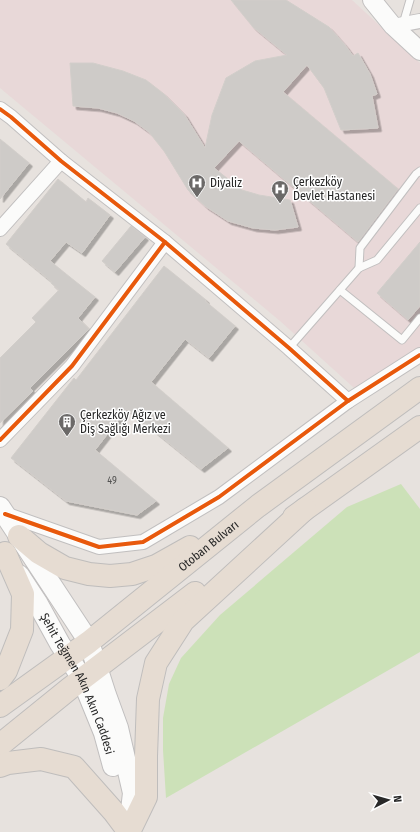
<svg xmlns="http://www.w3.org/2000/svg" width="420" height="832" viewBox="0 0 420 832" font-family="'Fira Sans Condensed',sans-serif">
<defs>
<filter id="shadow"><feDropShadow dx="3.5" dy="3.5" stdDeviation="0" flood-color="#0004"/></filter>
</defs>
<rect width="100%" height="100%" fill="#e7e2de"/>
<!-- medical -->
<polygon fill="#e8d8d8" points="0,0 352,0 420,63 420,350 364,397 280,321 0,88"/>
<!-- green -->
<polygon fill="#cce1b8" points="401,484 420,509 420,652 166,798 163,750 163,718 169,684 181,658 220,615 347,507"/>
<!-- building -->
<g fill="#cecbc8" stroke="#d2ceca" filter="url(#shadow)">
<polygon points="231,0 286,0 329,27 345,45 353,56 358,53 370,74 377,94 372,96 378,128 341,130 324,88 307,65 283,92 398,189 358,242 239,141 214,168 242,190 259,195 290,200 298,227 275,230 253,228 228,221 205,206 188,190 164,151 149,132 134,121 117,113 98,108 73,106 70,63 93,63 123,71 146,80 164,94 184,114 205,148 212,115 226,78 255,61 287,55 253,27"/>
<polygon points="0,139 29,163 0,199"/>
<polygon points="58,179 86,202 88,198 110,215 82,253 66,242 50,261 66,274 95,297 78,318 89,329 30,388 33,391 0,423 0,358 36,322 32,318 59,290 51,283 52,282 6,244"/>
<polygon points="131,226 145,237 115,272 102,261"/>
<polygon points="420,242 420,306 408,320 377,293"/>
<polygon points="164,266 206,300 205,301 235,326 209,358 185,339 151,382 228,448 201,469 127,409 95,450 156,501 137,515 66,501 11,458 74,378 76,380"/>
</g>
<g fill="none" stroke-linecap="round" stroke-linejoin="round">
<defs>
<g id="service">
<polyline points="403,24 410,0"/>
<polyline points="359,268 360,248 416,174 420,171"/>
<polyline points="340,290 402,340 420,318"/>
<polyline points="289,348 359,268 377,260 420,208"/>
</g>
<g id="minor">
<polyline points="393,26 420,21"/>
<polyline points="0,109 11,117 61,161 165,242 289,348 348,401"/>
<polyline points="0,229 61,161"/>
<polyline points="0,440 72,366 165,242"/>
<polyline points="5,514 99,547 143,542 219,497 348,401 420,355"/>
</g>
<polyline id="tertiary" points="372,0 393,26 420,51"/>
<g id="secondary">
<polyline points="0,507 89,642 106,695 118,728 133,793 129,828"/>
<path id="s1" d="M 19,575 L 38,604 L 60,644 L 68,656 L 82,679 L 104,733 L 113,766"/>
</g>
<g id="trunk">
<polyline points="294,517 420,427"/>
<polyline points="19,536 39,553 65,568 89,574 110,576 132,574 156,566 190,547"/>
<polyline points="0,679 6,671 22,630 23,594 5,553"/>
<path id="s2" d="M 0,706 L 89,642 L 258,506 L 420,388"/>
<polyline points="0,745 69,689 195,593"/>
<polyline points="0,766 8,763 41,759 74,767 114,812 129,832 146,797 146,756 148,699 156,663 183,621 305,509"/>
</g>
</defs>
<!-- service casing -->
<use href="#service" stroke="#c1bfbf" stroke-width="9"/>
<!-- minor casing -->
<use href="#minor" stroke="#c1bfbf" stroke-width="16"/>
<!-- tertiary casing -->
<use href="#tertiary" stroke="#c1bfbf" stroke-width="20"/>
<!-- secondary casing -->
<use href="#secondary" stroke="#c1bfbf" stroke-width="22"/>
<!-- trunk casing -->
<use href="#trunk" stroke="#bfbdbc" stroke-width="24"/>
<!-- service -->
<use href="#service" stroke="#fbfbfa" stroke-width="7"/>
<!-- minor -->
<use href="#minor" stroke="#fbfbfa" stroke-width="14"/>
<!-- tertiary -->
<use href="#tertiary" stroke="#fbfbfa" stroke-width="18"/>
<!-- secondary -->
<use href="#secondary" stroke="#fbfbfa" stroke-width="20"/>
<!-- trunk -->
<use href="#trunk" stroke="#e6dcd2" stroke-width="22"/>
<defs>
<g id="cycleway">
<polyline points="0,109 11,117 61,161 165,242 289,348 348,401"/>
<polyline points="0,440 72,366 165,242"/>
<polyline points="5,514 99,547 143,542 219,497 348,401 420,355"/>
</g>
</defs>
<!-- cycleway casing -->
<use href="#cycleway" stroke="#fff" stroke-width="6"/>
<!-- cycleway -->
<use href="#cycleway" stroke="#e8590c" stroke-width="4"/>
</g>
<!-- icons -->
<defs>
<symbol id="hospital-pin" viewBox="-11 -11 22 30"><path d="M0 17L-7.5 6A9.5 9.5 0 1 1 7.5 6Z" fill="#6b6968" stroke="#fff"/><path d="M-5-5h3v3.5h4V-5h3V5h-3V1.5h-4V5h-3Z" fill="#fff"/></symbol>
<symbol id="building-pin" viewBox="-11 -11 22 30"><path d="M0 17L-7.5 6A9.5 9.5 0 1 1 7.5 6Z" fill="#6b6968" stroke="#fff"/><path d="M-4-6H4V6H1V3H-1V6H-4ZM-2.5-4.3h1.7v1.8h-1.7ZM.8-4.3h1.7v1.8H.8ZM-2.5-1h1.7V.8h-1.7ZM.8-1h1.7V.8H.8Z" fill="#fff"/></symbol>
</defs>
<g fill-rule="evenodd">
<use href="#hospital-pin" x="187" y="173" width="20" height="27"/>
<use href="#hospital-pin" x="270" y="179" width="20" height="27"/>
<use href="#building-pin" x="57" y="412" width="20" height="27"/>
</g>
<g text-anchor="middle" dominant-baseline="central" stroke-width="3" stroke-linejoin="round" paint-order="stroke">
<!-- number labels -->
<g font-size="10" fill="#525251">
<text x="112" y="481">49</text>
</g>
<!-- poi labels -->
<g font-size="12" fill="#282828" stroke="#fff" text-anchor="start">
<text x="293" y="182">Çerkezköy<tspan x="293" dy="14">Devlet Hastanesi</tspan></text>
<text x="210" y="183">Diyaliz</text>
<text x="80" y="415">Çerkezköy Ağız ve<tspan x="80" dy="14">Diş Sağlığı Merkezi</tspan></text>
</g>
<!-- street labels -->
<g font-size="12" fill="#282828" stroke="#fff">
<text stroke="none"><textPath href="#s2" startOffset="263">Otoban Bulvarı</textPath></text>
<text stroke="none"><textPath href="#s1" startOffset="124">Şehit Teğmen Akın Akın Caddesi</textPath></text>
</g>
</g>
<!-- north arrow -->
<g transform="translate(388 800) rotate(84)" stroke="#ffffff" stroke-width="3" paint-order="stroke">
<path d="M0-3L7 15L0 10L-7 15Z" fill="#282828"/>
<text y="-6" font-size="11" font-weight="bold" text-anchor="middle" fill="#282828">N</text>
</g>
</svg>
